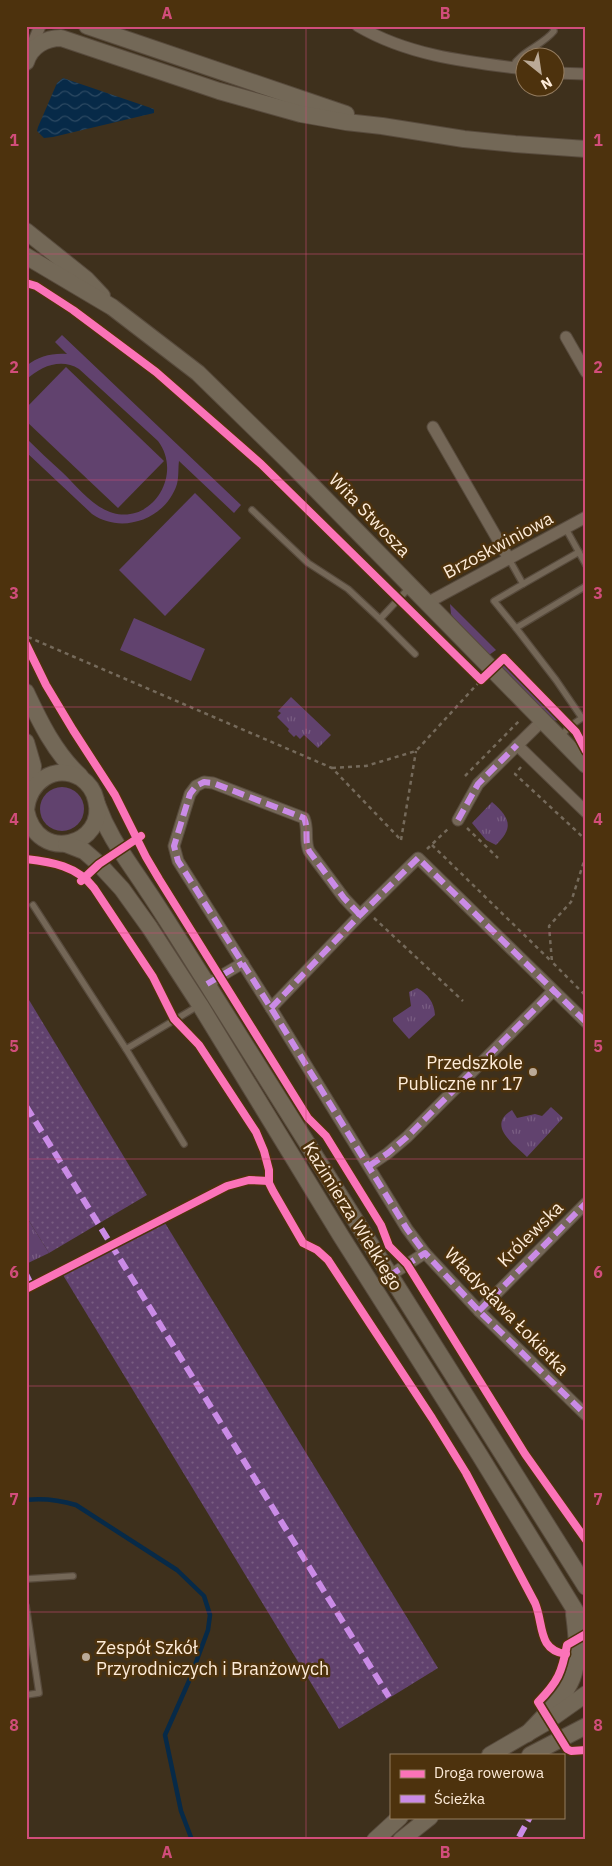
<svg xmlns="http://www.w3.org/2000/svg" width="612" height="1866" viewBox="0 0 612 1866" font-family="'IBM Plex Sans',sans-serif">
<defs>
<pattern id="park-tufts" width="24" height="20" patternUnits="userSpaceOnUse" patternTransform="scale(1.25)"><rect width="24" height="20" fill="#61426e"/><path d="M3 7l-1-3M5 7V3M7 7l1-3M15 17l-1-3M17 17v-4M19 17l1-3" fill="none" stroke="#795d82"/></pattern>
<pattern id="garden-dots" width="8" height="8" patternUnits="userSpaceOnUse" patternTransform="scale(1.25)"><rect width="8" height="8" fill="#61426e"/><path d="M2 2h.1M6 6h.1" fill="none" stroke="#795d82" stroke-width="1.8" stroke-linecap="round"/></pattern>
<pattern id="water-waves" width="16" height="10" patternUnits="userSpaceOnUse" patternTransform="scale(1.25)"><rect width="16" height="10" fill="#072a48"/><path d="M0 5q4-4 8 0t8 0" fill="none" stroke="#2c4962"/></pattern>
</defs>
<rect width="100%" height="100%" fill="#3e301c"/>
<!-- grass -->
<g fill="#61426e">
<path d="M 62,335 L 241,505 L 234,513 L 179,461 C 178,468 179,476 177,484 C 166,519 122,535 92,514 L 26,452 L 26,438 C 38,450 50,461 62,472 C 77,486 92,507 113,513 C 153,524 183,474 158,441 L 79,369 C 61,358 41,366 26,380 L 26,366 C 39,356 52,353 67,354 L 55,342 Z"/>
<polygon points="66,367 164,461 118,508 26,421 26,408"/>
<polygon points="195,493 241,538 165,616 119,570"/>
<polygon points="450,604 496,650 489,655 454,618 451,614"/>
<polygon points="134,618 205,649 191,681 120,650"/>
<polygon points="502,665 506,666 560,721 552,720 500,667"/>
<circle cx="62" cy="809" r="22"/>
</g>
<!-- park -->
<g fill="url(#park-tufts)">
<polygon points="291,697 331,735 318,748 304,735 300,739 296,735 294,737 288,731 289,729 277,717 281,713 278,711"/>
<path d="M 492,802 C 509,817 515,827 496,845 L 486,840 L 472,823 Z"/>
<path d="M 417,988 C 428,994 434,1002 435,1015 L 409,1039 L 393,1021 L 393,1018 L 411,1006 L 409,992 Z"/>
<path d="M 551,1107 L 563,1118 L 527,1157 C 514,1144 486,1126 512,1110 L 517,1118 L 535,1114 L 542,1116 Z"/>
<polygon points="26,1216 49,1253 26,1264"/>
</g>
<!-- garden -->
<g fill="url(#garden-dots)">
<polygon points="26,995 147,1195 49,1253 26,1216"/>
<polygon points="165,1223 438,1668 339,1729 63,1275"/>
</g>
<!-- water -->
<polygon fill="url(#water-waves)" points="63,78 151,108 154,109 154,113 53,137 44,138 37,131 38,127 57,83"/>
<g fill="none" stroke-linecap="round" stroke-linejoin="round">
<!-- stream -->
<path stroke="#072a48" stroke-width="4.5" d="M 26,1500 C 44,1498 59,1500 76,1505 L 177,1570 L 204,1596 L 210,1615 L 208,1630 L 189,1681 L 165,1735 L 181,1811 L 192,1840"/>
<defs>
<g id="lane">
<path d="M 512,67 C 522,50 542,46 554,31 L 553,26"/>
<polyline points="252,510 308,563 348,589 380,619 409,588"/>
<polyline points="566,529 586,565"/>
<polyline points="509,559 523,584 494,601 516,628"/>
<polyline points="523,584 579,552"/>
<polyline points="380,619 415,654"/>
<polyline points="561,736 570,726 582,718 556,680 516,628 586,586"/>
<polyline points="33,905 126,1049 198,1006"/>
<polyline points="126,1049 184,1144"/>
<polyline points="26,1579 73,1576"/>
<polyline points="26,1606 39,1693 26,1695"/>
</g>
<g id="street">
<path d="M 358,26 C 409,56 468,62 524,69"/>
<polyline points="30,50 40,26"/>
<polyline points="554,73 586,74"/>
<polyline points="566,337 586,372"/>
<polyline points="433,427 509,559"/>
<polyline points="427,603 586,517"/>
<polyline points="517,745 586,812"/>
<polyline points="458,820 478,784 542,721"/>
<path d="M 360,915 L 344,898 L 309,851 C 304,840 309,829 304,818 L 213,783 L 204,782 L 196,786 L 190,794 L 174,846 L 178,861 L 271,1008 L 407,1229 L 425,1253"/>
<polyline points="207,984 243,963"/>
<polyline points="271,1008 360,915 418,858 586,1022"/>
<polyline points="369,1166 388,1153 407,1137 553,991"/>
<polyline points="389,1276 425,1253 479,1311 586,1415"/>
<polyline points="479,1311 586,1203"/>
</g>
<g id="secondary">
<polyline points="87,26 346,114"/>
<path d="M 26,62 C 31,46 46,38 61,38 L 219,91 L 301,114 L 346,122 L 382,126 L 464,139 L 515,144 L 586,149"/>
<polyline points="26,231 86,279 102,296"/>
<polyline points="26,256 112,307 198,373 289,462 586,765"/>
<path d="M 26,692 C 40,722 55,753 80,776"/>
<polyline points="26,742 33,766 31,791"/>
<path d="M 97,804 C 110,840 127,859 147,890 C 168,921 187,953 207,984 L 586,1587"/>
<path d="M 26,810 C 29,782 54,763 81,778 C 88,783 94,791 96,800 C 108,845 37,866 26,810"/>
<polyline points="66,844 84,851 99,864 122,889 150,928 200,1005 341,1236 479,1454 586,1628"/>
<path d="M 527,1734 C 572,1687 583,1681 574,1614"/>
<polyline points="490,1755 545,1723 586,1694"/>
<polyline points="530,1755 586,1726"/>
<polyline points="375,1840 400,1817"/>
<polyline points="401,1840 430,1817"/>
</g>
</defs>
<!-- lane casing -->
<use href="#lane" stroke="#584b3d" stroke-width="8"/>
<!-- street casing -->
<use href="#street" stroke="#584b3d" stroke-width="13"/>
<!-- secondary casing -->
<use href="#secondary" stroke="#584b3d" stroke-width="18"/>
<!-- path -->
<g stroke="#756a5b" stroke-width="2.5" stroke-dasharray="4 4" stroke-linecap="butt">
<polyline points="28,637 332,768 401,840"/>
<polyline points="578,733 586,737"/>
<polyline points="521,767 515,774 586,840"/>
<polyline points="332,768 366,766 416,751 481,680"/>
<polyline points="465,776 519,721"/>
<polyline points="467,828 498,858"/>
<polyline points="401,840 416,751"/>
<polyline points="432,845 552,962"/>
<polyline points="427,849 448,829"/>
<polyline points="586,855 571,902 549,926 552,962 586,996"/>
<polyline points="374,918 463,1001"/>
</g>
<!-- lane -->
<use href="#lane" stroke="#746757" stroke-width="5.5"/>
<!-- street -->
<use href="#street" stroke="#746757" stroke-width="11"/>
<!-- secondary -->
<use href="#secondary" stroke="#736857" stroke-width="16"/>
<!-- quiet -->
<g stroke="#ca8be6" stroke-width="6" stroke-dasharray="12 6" stroke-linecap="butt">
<polyline points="458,820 478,784 517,745"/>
<path d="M 360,915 L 344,898 L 309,851 C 304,840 309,829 304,818 L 213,783 L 204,782 L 196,786 L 190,794 L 174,846 L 178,861 L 271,1008 L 407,1229 L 425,1253"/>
<polyline points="207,984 243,963"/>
<polyline points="271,1008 360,915 418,858 586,1022"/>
<polyline points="26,1106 389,1697"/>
<polyline points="369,1166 388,1153 407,1137 553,991"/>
<polyline points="26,1274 32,1286"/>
<polyline points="389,1276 425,1253 479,1311 586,1415"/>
<polyline points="479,1311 586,1203"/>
<polyline points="519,1837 530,1817"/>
</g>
<defs>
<g id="cycleway">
<polyline points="26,283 36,286 73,310 156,372 261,464 481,680 504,658 576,732 586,751"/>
<polyline points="26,644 46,685 73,730 115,795 146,857 159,879 308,1118 326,1136 355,1183 381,1225 389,1246 407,1264 525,1454 586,1540"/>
<path d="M 26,859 C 52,862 77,866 94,888 L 153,977 L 174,1019 L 199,1045 L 256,1132 L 264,1151 L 269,1170 L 269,1183 L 273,1191 L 303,1243 L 317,1250 L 328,1260 L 432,1418 L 466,1473 L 535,1603 C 544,1624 537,1650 566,1654"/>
<polyline points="81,881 99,864 141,836"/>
<polyline points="26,1289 227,1186 249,1180 269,1181"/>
<path d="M 586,1634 L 567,1645 C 562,1672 558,1682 538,1702 L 567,1749 L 571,1751 L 586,1750"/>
</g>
</defs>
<!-- cycleway casing -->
<use href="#cycleway" stroke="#4d320d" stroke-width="11"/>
<!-- cycleway -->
<use href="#cycleway" stroke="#fb73b8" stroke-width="8"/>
</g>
<!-- grid -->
<path fill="none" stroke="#d14d7a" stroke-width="1" stroke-opacity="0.55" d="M 306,26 L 306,1840M 26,254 L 586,254M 26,480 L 586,480M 26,707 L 586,707M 26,933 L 586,933M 26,1159 L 586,1159M 26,1386 L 586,1386M 26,1612 L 586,1612"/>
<!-- markers -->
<g fill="#bbaa97" stroke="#4d320d" stroke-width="2">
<circle cx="533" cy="1072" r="5"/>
<circle cx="86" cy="1657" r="5"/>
</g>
<g text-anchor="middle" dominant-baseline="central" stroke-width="5" stroke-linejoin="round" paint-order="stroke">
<!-- street labels -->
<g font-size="18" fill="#feecd9" stroke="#4d320d">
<text transform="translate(370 515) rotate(46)">Wita Stwosza</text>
<text transform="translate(498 545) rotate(-28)">Brzoskwiniowa</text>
<text transform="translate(353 1216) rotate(58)">Kazimierza Wielkiego</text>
<text transform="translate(530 1234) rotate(-45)">Królewska</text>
<text transform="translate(507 1311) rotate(46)">Władysława Łokietka</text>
</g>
<!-- poi labels -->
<g font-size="18" fill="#feecd9" stroke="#4d320d" text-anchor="end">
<text x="523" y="1062">Przedszkole<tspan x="523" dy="21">Publiczne nr 17</tspan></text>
<text x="96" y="1647" text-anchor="start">Zespół Szkół<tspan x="96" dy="21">Przyrodniczych i Branżowych</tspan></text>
</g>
</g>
<!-- border -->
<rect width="612" height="1866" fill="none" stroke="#4d320d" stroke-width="55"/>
<!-- legend -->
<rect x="390" y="1754" width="175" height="65" fill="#4d320d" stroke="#947c5f"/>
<rect x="400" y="1770" width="25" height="8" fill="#fb73b8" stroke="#947c5f"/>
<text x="434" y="1778" font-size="15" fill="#feecd9">Droga rowerowa</text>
<rect x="400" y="1795" width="25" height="8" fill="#ca8be6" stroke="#947c5f"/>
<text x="434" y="1804" font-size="15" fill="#feecd9">Ścieżka</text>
<!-- north arrow -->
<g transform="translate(540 72) rotate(150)"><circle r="24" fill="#4d320d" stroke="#947c5f"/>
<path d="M0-4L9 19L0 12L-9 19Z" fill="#bbaa97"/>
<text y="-8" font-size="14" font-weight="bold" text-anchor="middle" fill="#feecd9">N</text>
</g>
<rect x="28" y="28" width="556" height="1810" fill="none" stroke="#d14d7a" stroke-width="2"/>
<g font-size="16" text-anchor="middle" font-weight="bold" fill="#d14d7a">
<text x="167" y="19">A</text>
<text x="445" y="19">B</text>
<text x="14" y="146">1</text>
<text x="598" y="146">1</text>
<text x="14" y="373">2</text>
<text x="598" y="373">2</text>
<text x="14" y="599">3</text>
<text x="598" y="599">3</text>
<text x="14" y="825">4</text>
<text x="598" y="825">4</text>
<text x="14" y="1052">5</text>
<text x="598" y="1052">5</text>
<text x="14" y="1278">6</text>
<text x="598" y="1278">6</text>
<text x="14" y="1505">7</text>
<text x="598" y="1505">7</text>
<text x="14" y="1731">8</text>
<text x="598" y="1731">8</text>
<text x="167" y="1858">A</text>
<text x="445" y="1858">B</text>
</g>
</svg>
